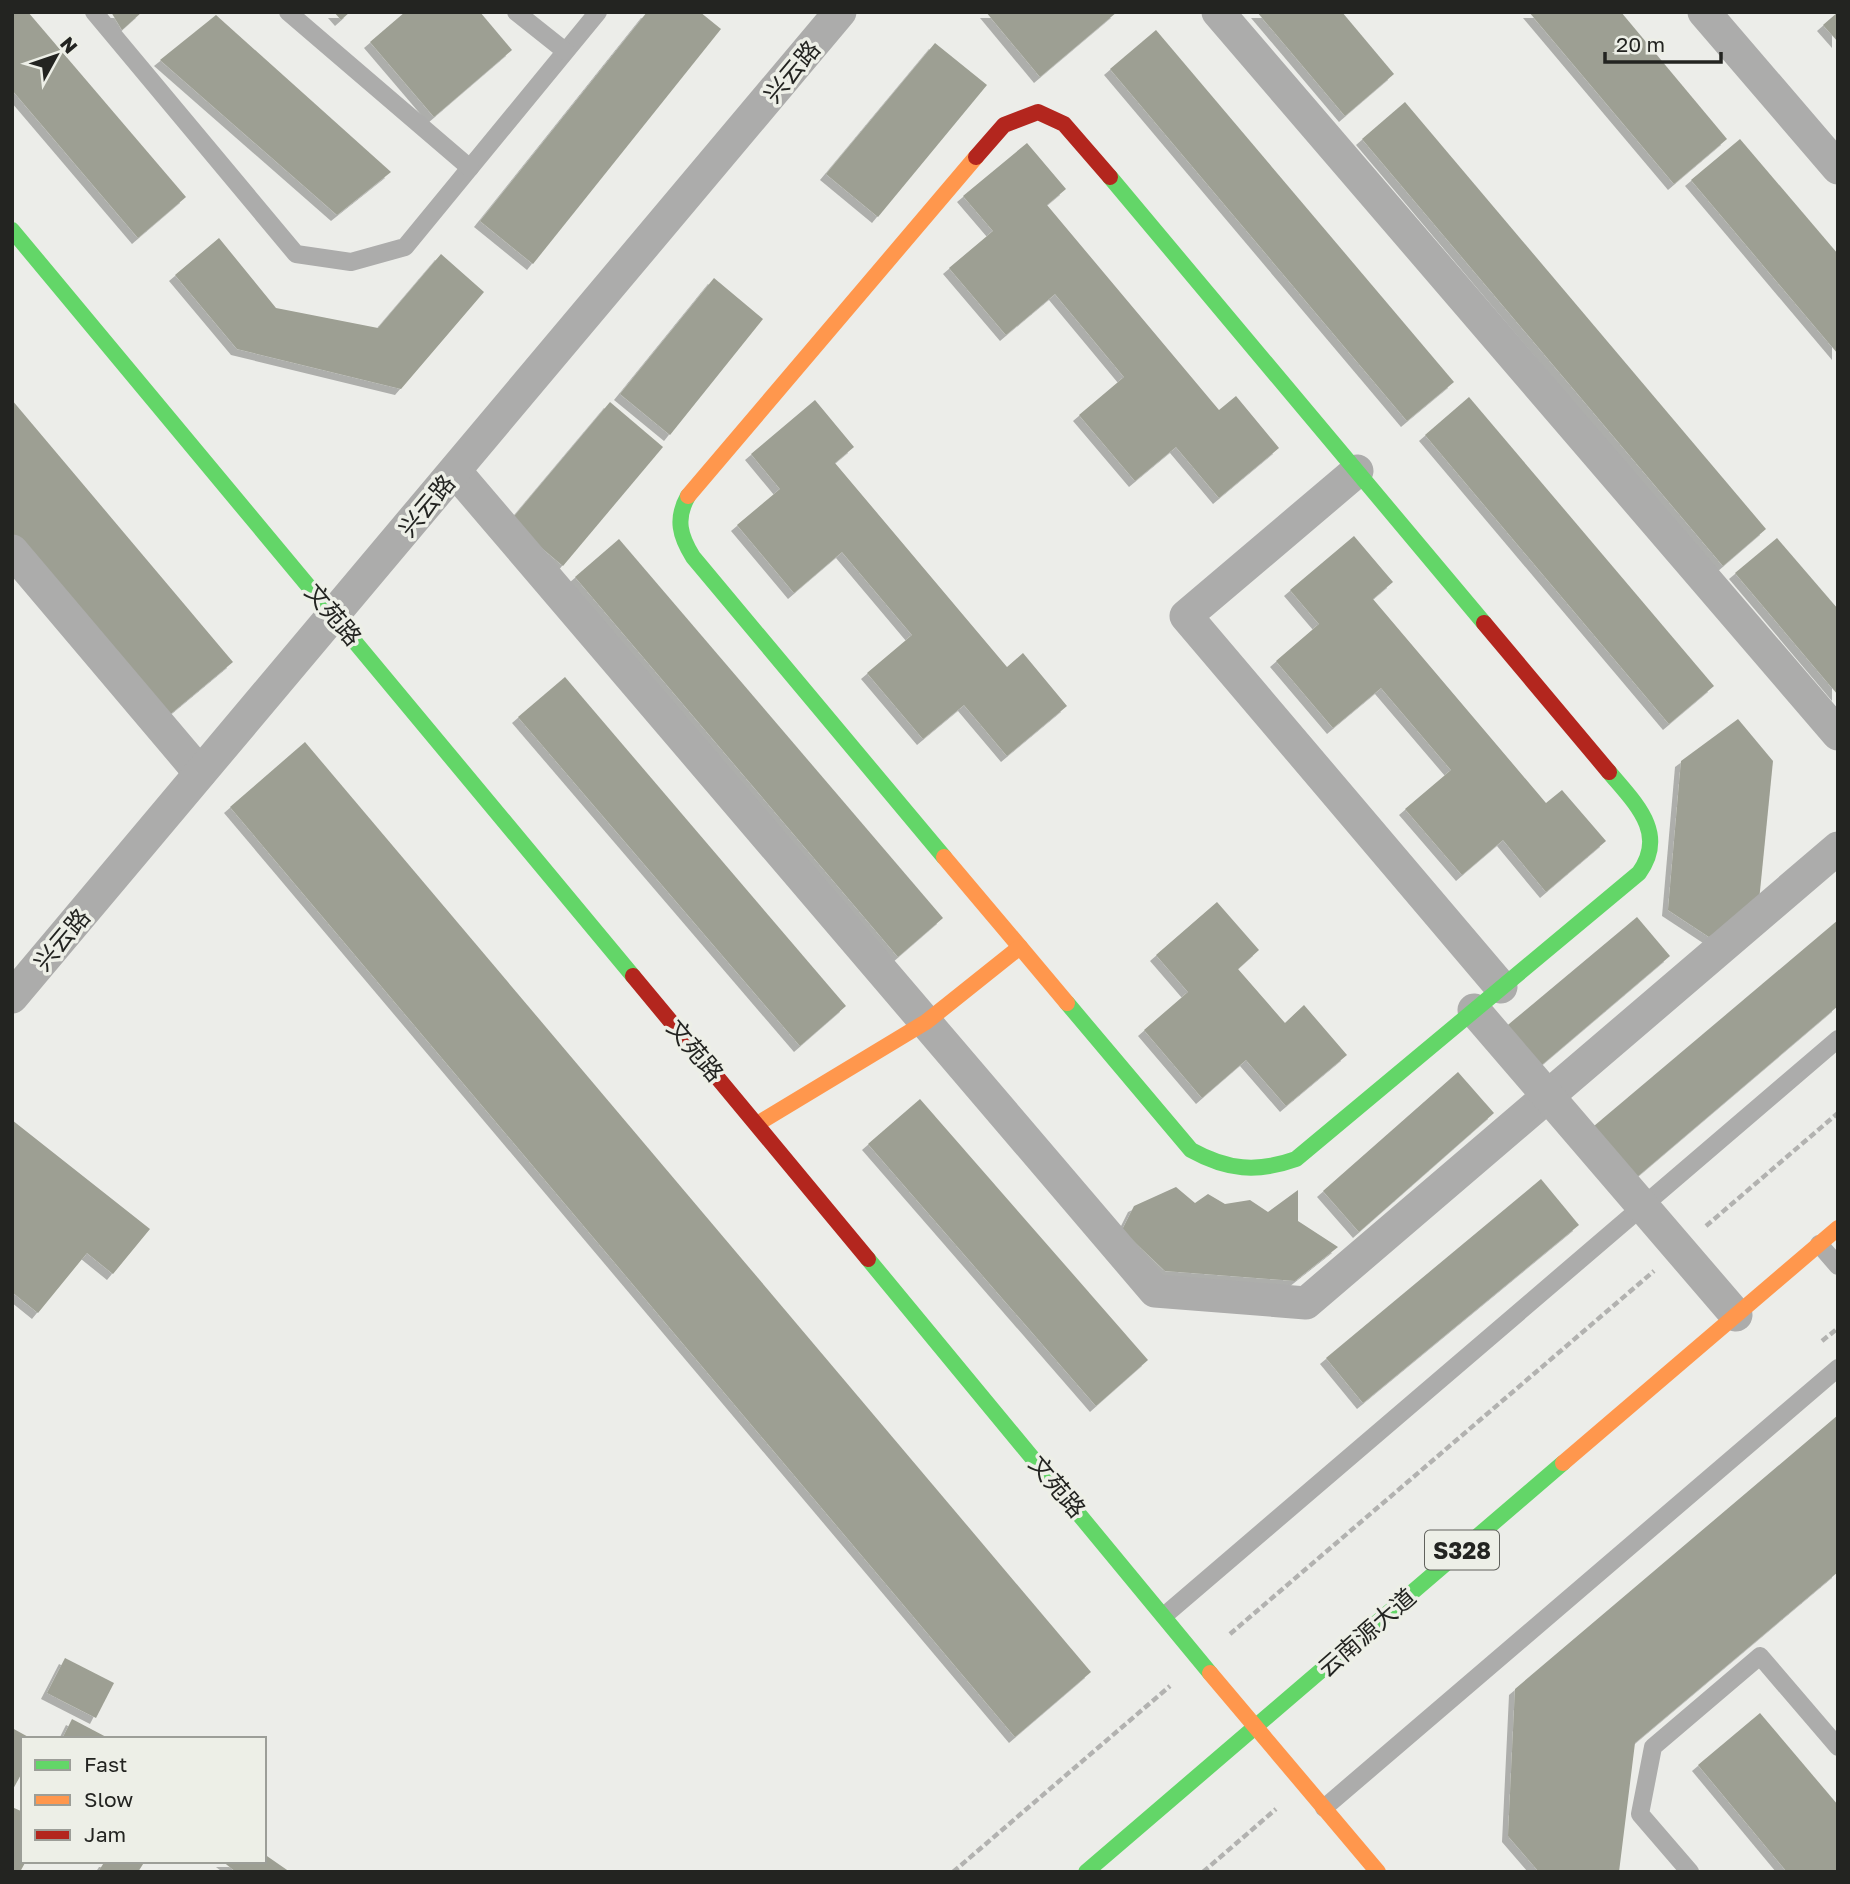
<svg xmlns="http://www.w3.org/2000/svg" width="1850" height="1884" viewBox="0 0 1850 1884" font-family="'Golos Text','Noto Sans SC',sans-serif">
<defs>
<filter id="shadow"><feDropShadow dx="-6" dy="6" stdDeviation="0" flood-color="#0004"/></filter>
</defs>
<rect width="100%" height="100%" fill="#ecede9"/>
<!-- building -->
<g fill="#9d9f93" filter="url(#shadow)">
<polygon points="12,12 28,12 186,197 138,238 12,90"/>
<polygon points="111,12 142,12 122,30"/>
<polygon points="334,12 350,12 341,20"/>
<polygon points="405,12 480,12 512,50 434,117 370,42"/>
<polygon points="647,12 700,12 721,29 533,264 480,221"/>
<polygon points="986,12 1117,12 1040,77"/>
<polygon points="1257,12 1342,12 1394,74 1345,116"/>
<polygon points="1529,12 1621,12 1727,139 1674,184"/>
<polygon points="1838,12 1838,42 1823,25"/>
<polygon points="216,15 391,172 337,215 160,60"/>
<polygon points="1156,30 1454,382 1407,421 1110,69"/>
<polygon points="935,43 987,85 878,217 826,174"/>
<polygon points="1405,102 1766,529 1723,566 1362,139"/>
<polygon points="1740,139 1838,254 1838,354 1691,180"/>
<polygon points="1027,143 1066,189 1047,205 1219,410 1236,396 1279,448 1219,498 1176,447 1135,481 1079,415 1124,377 1055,294 1006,335 949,268 993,231 963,196"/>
<polygon points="219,238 276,308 378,328 441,254 484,292 401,389 237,349 175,275"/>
<polygon points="714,278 763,319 670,435 620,394"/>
<polygon points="1469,397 1714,686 1669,724 1425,435"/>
<polygon points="12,400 233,662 167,717 12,533"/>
<polygon points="815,400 854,447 835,463 1007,667 1023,653 1067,706 1007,756 964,705 923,739 867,673 912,635 842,552 794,593 737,525 780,489 751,454"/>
<polygon points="610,402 663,447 563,566 510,521"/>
<polygon points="1354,536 1393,582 1373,599 1546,803 1562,790 1606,841 1546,892 1503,840 1462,875 1405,809 1451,770 1381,688 1333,728 1276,661 1319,624 1290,590"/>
<polygon points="1777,538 1838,609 1838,695 1735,573"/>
<polygon points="619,539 943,918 898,957 575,577"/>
<polygon points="565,677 846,1006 800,1046 518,717"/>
<polygon points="1738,719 1773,761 1759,901 1709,937 1668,910 1681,761"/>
<polygon points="305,742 1091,1672 1015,1737 230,807"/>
<polygon points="1217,902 1259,950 1238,969 1285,1023 1304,1005 1347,1055 1286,1106 1246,1060 1202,1098 1144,1030 1188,992 1156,955"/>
<polygon points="1637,917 1670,956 1537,1069 1503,1029"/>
<polygon points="1838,920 1838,1006 1637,1177 1594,1126"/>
<polygon points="1458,1072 1494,1113 1359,1232 1323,1191"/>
<polygon points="920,1099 1148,1360 1096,1406 868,1144"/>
<polygon points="12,1120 150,1229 113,1274 87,1253 38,1313 12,1292"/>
<polygon points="1541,1179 1579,1225 1363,1403 1326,1358"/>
<polygon points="1176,1187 1195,1203 1208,1194 1225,1204 1250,1200 1268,1212 1298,1190 1298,1221 1338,1247 1295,1281 1165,1271 1122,1230 1134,1206"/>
<polygon points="1838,1415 1838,1572 1635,1743 1619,1872 1539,1872 1508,1836 1515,1689"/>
<polygon points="65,1658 114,1683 96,1718 47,1693"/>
<polygon points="1760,1713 1838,1805 1838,1872 1787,1872 1698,1765"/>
<polygon points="72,1719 110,1739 62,1739"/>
<polygon points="12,1728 32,1739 23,1739 23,1771 12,1791"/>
<polygon points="12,1807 23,1812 23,1861 26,1861 20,1872 12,1872"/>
<polygon points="264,1854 290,1872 236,1872 222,1861 264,1861"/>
<polygon points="105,1861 145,1861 138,1872 98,1872"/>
</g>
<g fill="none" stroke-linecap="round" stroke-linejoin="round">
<!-- path -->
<g stroke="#b2b2b0" stroke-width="4.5" stroke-dasharray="7 3.5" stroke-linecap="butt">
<polyline points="1706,1226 1838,1113"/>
<polyline points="1822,1341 1838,1328"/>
<polyline points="1230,1634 1654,1271"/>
<polyline points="953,1872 1170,1686"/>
<polyline points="1203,1872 1276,1809"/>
</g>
<!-- lane -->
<g stroke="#acacab" stroke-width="18">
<polyline points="94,12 296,254 351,262 405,247 598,12"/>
<polyline points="288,12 470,168"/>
<polyline points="516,12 565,51"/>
<polyline points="1819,1244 1838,1266"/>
<polyline points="1165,1615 1838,1039"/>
<polyline points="1324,1808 1838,1368"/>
<polyline points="1690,1872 1640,1814 1653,1747 1760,1656 1838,1747"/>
</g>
<!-- street -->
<g stroke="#acacab" stroke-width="33">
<polyline points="1218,12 1838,734"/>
<polyline points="1704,12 1838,168"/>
<polyline points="455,471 1155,1291 1306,1303 1838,848"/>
<polyline points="1357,471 1186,616 1501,987"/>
<polyline points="12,551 200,773"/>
<polyline points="12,997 840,12"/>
<polyline points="1474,1010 1736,1315"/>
</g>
<!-- fast -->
<g stroke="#63d668" stroke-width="16">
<polyline points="1110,177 1484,623"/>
<polyline points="12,230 633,976"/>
<path d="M 688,496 C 675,519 680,536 693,557 L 944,857"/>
<path d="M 1067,1003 L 1191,1150 C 1227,1170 1257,1173 1296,1159 L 1639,873 C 1668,833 1635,803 1609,772"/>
<polyline points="868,1259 1210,1673"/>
<polyline points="1086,1872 1563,1463"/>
</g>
<!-- slow -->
<g stroke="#ff974d" stroke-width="16">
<polyline points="688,496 976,157"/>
<polyline points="944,857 1020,947"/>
<polyline points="757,1124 926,1022 1020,947 1067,1003"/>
<polyline points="1563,1463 1838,1228"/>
<polyline points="1210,1673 1378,1872"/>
</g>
<!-- jam -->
<g stroke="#b3261e" stroke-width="16">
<polyline points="976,157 1004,125 1038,112 1064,124 1110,177"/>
<polyline points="1484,623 1609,772"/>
<polyline points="633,976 868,1259"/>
</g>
</g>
<g text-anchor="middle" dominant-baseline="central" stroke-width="7" stroke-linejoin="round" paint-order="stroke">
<!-- shield labels -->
<rect fill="#edefe7" stroke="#60615c" stroke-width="2" x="1425" y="1530.5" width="74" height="39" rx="5"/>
<g font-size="23" font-weight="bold" fill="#232421">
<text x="1462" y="1550">S328</text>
</g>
<!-- street labels -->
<g font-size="24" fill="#232421" stroke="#edefe7">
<text transform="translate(791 71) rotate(-50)">兴云路</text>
<text transform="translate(426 505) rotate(-50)">兴云路</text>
<text transform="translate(334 614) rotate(50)">文苑路</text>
<text transform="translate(61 939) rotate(-50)">兴云路</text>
<text transform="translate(696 1050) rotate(50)">文苑路</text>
<text transform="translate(1058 1486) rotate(50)">文苑路</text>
<text transform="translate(1366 1632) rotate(-41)">云南源大道</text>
</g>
</g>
<!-- border -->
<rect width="1850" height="1884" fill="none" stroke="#232421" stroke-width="28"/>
<!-- legend -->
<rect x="21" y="1737" width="245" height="126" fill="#edefe7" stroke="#9c9e98" stroke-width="2"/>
<rect x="35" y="1760" width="35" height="10" fill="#63d668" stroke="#9c9e98" stroke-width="2"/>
<text x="84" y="1772" font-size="21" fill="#232421">Fast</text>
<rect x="35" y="1795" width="35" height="10" fill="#ff974d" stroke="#9c9e98" stroke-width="2"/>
<text x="84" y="1807" font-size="21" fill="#232421">Slow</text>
<rect x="35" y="1830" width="35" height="10" fill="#b3261e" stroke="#9c9e98" stroke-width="2"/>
<text x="84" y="1842" font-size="21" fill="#232421">Jam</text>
<!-- north arrow -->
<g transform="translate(56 56) rotate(50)" stroke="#edefe7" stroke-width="5" paint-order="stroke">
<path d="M0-5L12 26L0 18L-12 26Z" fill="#232421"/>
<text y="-10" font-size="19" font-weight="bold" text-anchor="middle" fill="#232421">N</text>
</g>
<!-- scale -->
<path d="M1605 52v10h116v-10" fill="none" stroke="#232421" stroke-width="3.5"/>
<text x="1616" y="52" font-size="21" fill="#232421" stroke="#edefe7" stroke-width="5" paint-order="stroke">20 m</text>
</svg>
